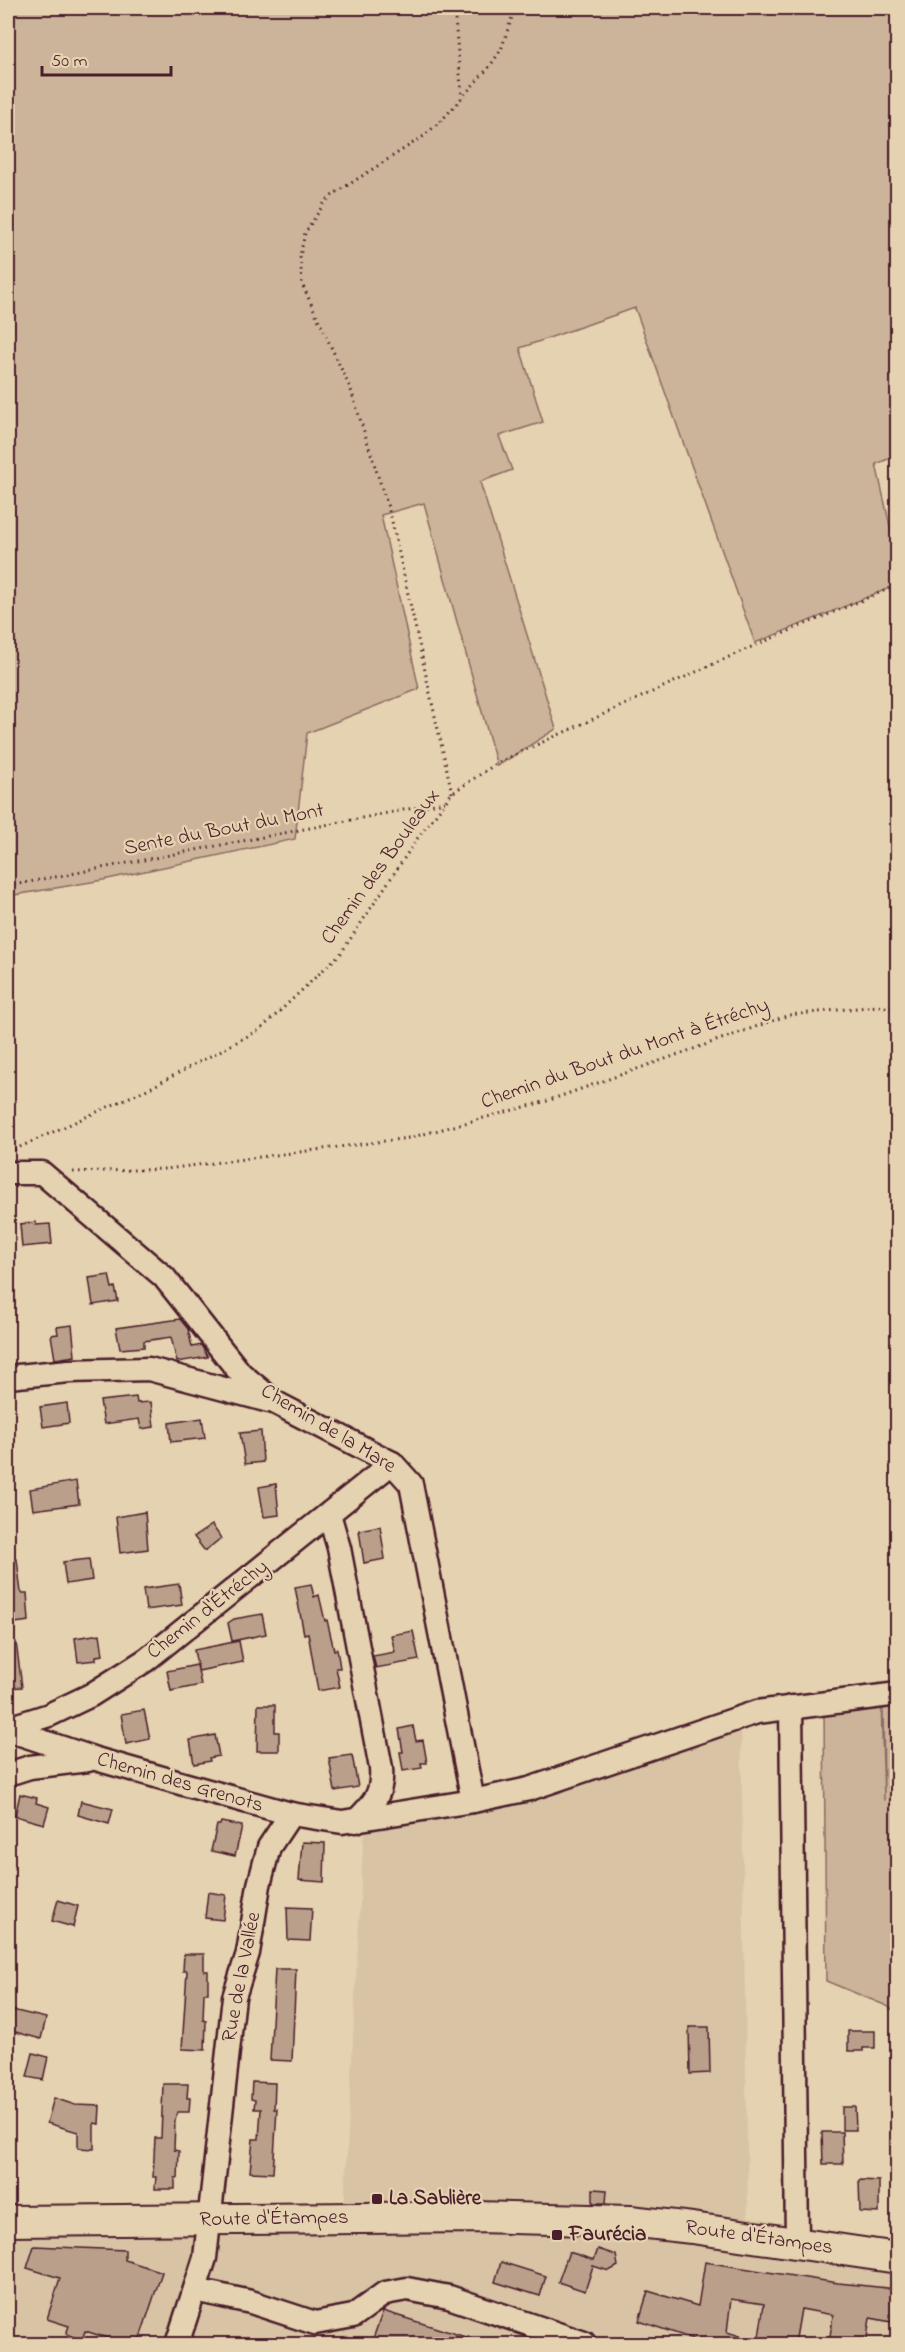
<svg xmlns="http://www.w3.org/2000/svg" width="905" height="2352" viewBox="0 0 905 2352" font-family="'Indie Flower',sans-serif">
<rect width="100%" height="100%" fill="#e5d2b0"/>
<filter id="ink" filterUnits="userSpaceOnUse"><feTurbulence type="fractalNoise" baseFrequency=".0167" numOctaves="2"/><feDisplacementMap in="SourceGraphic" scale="12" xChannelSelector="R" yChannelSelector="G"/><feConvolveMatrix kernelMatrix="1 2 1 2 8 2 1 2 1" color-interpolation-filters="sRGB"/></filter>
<g filter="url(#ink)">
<!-- built -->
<polygon fill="#d8c3a5" points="741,1722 748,2217 767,2220 824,2239 897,2250 897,2344 8,2344 8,2235 343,2230 364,1827"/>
<!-- green -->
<g fill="#ccb49a" stroke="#8b6a62" stroke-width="1.5">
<polygon points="8,8 185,8 187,15 242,8 897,8 898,455 876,464 897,557 897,585 755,643 635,308 520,348 543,422 499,436 512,470 480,482 556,729 497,766 424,503 381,515 419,689 307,733 295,839 103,880 8,896"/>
<polygon points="881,1699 884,1801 883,1702 897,1701 897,2013 887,2006 826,1981 824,1706"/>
</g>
<!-- building -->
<g fill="#baa08b" stroke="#4a1f2b" stroke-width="1.5">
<polygon points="36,1222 36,1225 50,1224 52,1244 22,1247 20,1224"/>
<polygon points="109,1275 112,1288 115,1287 118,1301 93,1305 89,1278"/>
<polygon points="180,1319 188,1329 192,1347 201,1345 208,1357 177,1362 171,1337 144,1341 144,1347 120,1349 116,1328"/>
<polygon points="72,1325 75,1356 55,1359 51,1335 58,1334 57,1327"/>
<polygon points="136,1397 137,1403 151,1402 154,1427 141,1429 139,1419 104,1424 100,1401"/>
<polygon points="67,1403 69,1423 43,1427 40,1407"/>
<polygon points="202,1418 205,1438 171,1442 169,1423"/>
<polygon points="261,1431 263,1462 245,1464 240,1433"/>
<polygon points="76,1481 79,1504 33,1510 30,1489"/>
<polygon points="276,1484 279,1515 264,1517 259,1487"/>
<polygon points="145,1512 148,1549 120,1553 116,1517"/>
<polygon points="212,1525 221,1538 205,1551 194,1537"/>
<polygon points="380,1526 385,1559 364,1563 359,1530"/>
<polygon points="17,1559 21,1593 27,1593 29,1621 8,1624 8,1560"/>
<polygon points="89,1559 92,1580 66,1584 63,1562"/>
<polygon points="179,1584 182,1605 146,1610 143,1589"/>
<polygon points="311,1584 314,1597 319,1595 325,1621 327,1620 334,1650 337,1649 340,1668 336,1668 340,1687 318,1691 308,1633 304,1634 295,1587"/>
<polygon points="262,1614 266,1634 232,1641 228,1623 234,1619"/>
<polygon points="413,1631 419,1660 376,1668 373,1656 395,1652 391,1635"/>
<polygon points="100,1634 103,1655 96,1656 96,1660 78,1662 75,1638"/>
<polygon points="239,1641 243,1662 198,1671 194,1650"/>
<polygon points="16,1642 22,1687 8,1688 8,1643"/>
<polygon points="197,1665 201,1685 171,1691 167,1671"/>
<polygon points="258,1705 275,1705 275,1732 279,1732 279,1751 257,1751"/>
<polygon points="144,1710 150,1739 126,1744 121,1714"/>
<polygon points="413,1726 416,1741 423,1740 427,1763 421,1763 422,1768 403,1771 400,1752 403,1752 399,1729"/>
<polygon points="215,1735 219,1756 209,1758 210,1761 194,1764 190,1740"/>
<polygon points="352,1755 358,1787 335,1791 329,1758"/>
<polygon points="20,1794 37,1798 36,1803 49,1807 44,1824 15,1816"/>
<polygon points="81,1801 113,1809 109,1824 78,1815"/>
<polygon points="221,1822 242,1826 235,1856 211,1851 217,1825 220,1825"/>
<polygon points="302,1842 325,1843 324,1882 299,1880"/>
<polygon points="208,1892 226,1895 223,1920 205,1918"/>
<polygon points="58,1900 78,1906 73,1927 52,1921"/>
<polygon points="287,1907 312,1908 310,1941 288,1940"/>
<polygon points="184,1954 204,1954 204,1971 208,1971 208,1993 204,1993 203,2020 206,2021 205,2050 182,2049 187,1971 183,1971"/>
<polygon points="275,1969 296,1969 292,2061 270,2060"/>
<polygon points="8,2009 46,2018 41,2039 8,2030"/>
<polygon points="689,2027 709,2027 710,2073 690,2074"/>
<polygon points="848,2031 875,2031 875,2048 863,2048 863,2051 848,2051"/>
<polygon points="33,2053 48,2057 43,2080 27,2077"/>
<polygon points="252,2082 275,2083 274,2109 277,2109 273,2173 250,2172 253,2139 259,2139 261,2109 254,2109 255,2100 251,2099"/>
<polygon points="163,2084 188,2084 187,2098 190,2098 189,2112 177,2112 175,2120 174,2150 179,2151 178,2178 175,2178 175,2189 155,2189 156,2177 153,2177 155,2138 161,2138"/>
<polygon points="54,2098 75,2105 100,2106 99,2124 94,2123 94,2149 78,2148 78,2132 47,2123"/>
<polygon points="842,2107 855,2107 856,2130 842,2130"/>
<polygon points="822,2132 842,2132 843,2164 823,2164"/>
<polygon points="859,2180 879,2181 879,2213 860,2212"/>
<polygon points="593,2189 607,2190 606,2203 593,2203"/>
<polygon points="34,2246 125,2250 125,2260 162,2272 138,2344 127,2344 85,2331 82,2340 66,2334 69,2326 47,2319 60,2278 27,2268"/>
<polygon points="598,2249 616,2255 618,2266 609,2271 593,2266 585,2291 558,2282 569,2252 594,2260"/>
<polygon points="501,2262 546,2276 540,2296 495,2282"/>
<polygon points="705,2262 838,2283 897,2289 897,2323 870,2318 866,2344 829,2344 833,2315 801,2309 795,2344 758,2344 764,2304 731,2299 727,2332 756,2341 756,2344 693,2344 693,2339 639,2321 648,2291 698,2306"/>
<polygon points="383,2311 478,2341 477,2344 371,2344"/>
</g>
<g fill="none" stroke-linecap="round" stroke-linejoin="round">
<defs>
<g id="minor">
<polyline points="8,1173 42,1173 164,1277 241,1374 276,1403 392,1463 411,1484 473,1801"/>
<polyline points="8,1377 69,1371 149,1369 269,1401"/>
<path d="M 329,1514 L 339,1548 L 381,1768 C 383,1794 374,1803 356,1821"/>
<polyline points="791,1707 797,2243"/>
<polyline points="8,1728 49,1715 91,1695 146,1660 392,1463"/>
<polyline points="8,1730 96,1759 187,1785 291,1814 342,1822 473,1801 529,1789 757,1712 898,1694"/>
<polyline points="8,1774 30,1767 88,1760"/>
<polyline points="195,2290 251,2302 315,2323 353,2316 385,2293 407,2289 449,2297 584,2343"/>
<polyline points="177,2344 205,2258 234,1997 248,1953 259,1885 269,1847 291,1814"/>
</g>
<polyline id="major" points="8,2221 475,2217 630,2221 692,2228 898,2258"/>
</defs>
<!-- minor casing -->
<use href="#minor" stroke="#4a1f2b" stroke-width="27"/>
<!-- major casing -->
<use href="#major" stroke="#4a1f2b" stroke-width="34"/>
<!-- path -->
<g stroke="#4a1f2b" stroke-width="3" stroke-dasharray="1.5 4.5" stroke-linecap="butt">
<polyline points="454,8 462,98"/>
<polyline points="452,793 391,517 351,390 302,284 300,256 305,233 325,202 334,194 424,136 442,120 490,66 501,50 515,8"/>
<polyline points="8,886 445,802"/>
<polyline points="9,1152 154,1086 261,1029 341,953 417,839 452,793 499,762 742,651 898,585"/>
<polyline points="73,1172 166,1169 409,1138 547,1101 789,1015 877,1006 898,1009"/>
</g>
<!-- minor -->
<use href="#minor" stroke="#e5d2b0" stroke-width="22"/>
<!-- major -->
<use href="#major" stroke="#e5d2b0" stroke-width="30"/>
</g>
</g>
<!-- markers -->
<g fill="#4a1f2b" stroke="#e5d2b0" stroke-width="2">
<rect x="371" y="2193" width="12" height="12" rx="3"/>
<rect x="551" y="2229" width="12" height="12" rx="3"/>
</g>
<g text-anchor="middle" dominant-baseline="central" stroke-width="4.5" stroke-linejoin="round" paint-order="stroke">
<!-- street labels -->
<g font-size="21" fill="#4a1f2b" stroke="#e5d2b0">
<text transform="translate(224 830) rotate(-11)">Sente du Bout du Mont</text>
<text transform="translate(381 867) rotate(-54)">Chemin des Bouleaux</text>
<text transform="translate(625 1054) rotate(-19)">Chemin du Bout du Mont à Étréchy</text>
<text transform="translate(328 1429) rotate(31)">Chemin de la Mare</text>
<text transform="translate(208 1610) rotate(-38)">Chemin d'Étréchy</text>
<text transform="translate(180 1783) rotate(16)">Chemin des Grenots</text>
<text transform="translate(242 1977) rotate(-79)">Rue de la Vallée</text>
<text transform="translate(274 2219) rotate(-1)">Route d'Étampes</text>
<text transform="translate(759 2238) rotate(8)">Route d'Étampes</text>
</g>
<!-- poi labels -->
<g font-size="21" font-weight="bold" fill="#4a1f2b" stroke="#e5d2b0" text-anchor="start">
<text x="389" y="2199">La Sablière</text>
<text x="569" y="2235">Faurécia</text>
</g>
</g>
<!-- margin -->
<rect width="905" height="2352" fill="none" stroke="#e5d2b0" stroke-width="30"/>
<rect x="15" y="15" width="875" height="2322" fill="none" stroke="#4a1f2b" stroke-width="2" filter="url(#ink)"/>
<!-- scale -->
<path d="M42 66v9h129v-9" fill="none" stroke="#4a1f2b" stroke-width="3"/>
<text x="51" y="66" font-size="18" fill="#4a1f2b" stroke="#e5d2b0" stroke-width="4.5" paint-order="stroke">50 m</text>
</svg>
